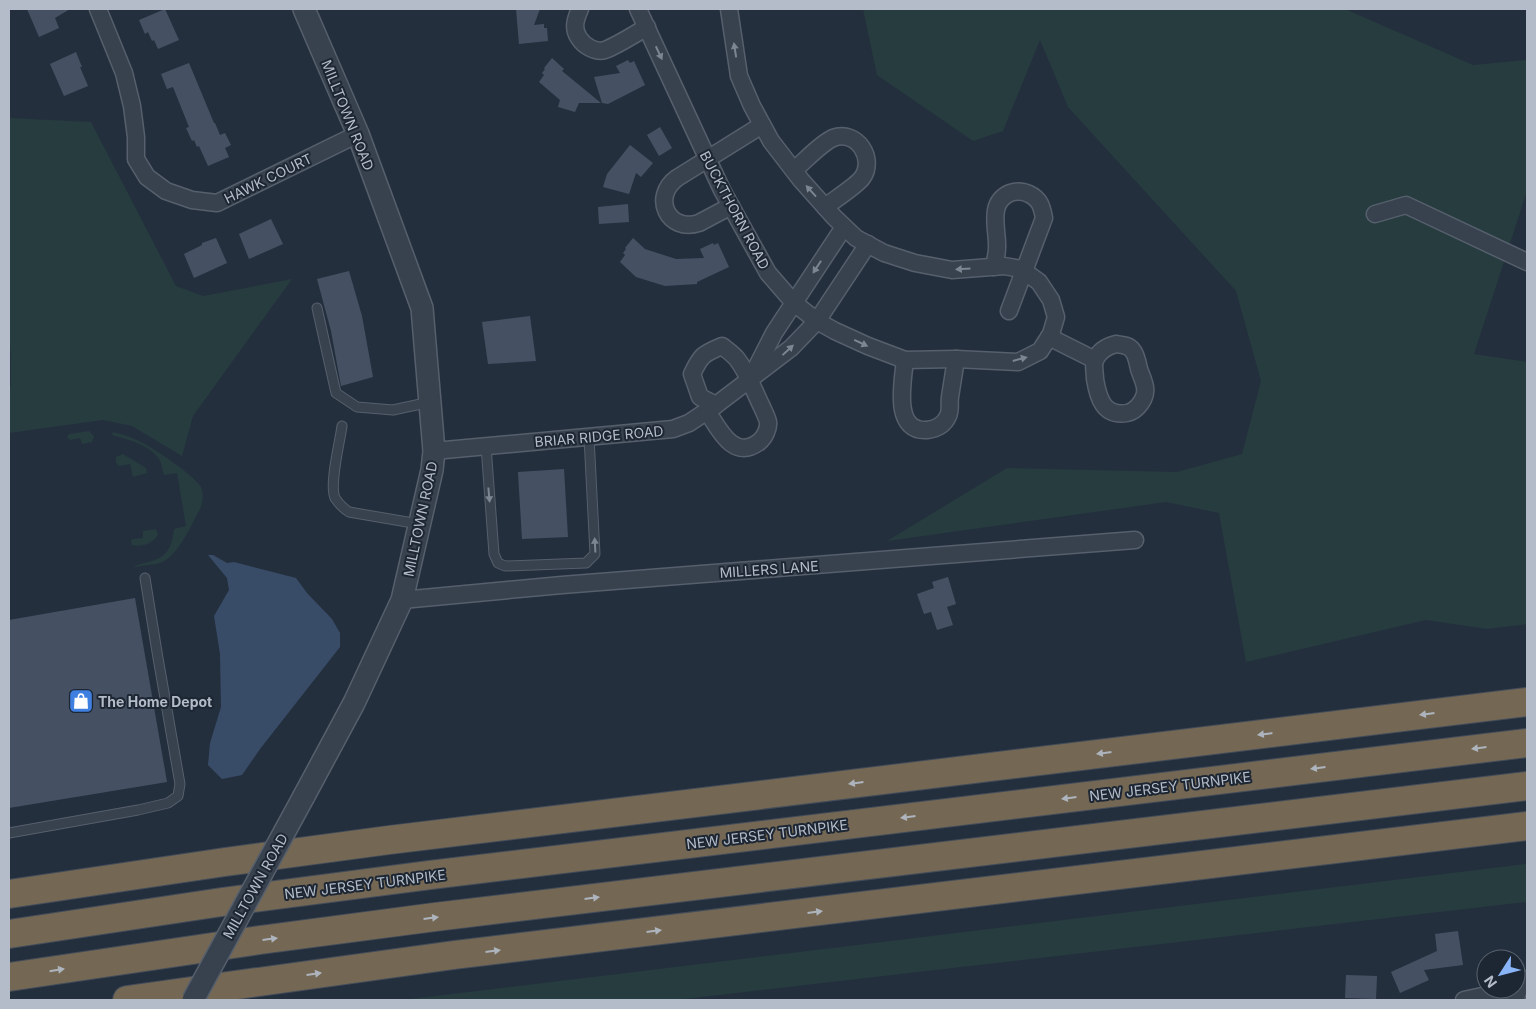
<svg xmlns="http://www.w3.org/2000/svg" width="1536" height="1009" viewBox="0 0 1536 1009" font-family="Inter,sans-serif">
<rect width="100%" height="100%" fill="#242f3e"/>
<!-- green -->
<g fill="#263c3f">
<polygon points="863,9 1345,9 1473,65 1527,60 1527,191 1474,354 1527,362 1527,624 1487,629 1426,620 1246,662 1219,513 1166,502 887,541 1007,468 1177,472 1242,454 1261,381 1236,291 1068,107 1040,40 1003,131 973,141 877,75"/>
<polygon points="9,118 91,122 176,286 203,296 292,279 193,416 182,456 132,426 103,420 9,433 9,386 11,386 11,355 9,334"/>
<polygon points="89,431 94,436 92,442 82,444 80,438 70,440 68,438 67,436 69,434"/>
<path d="M 113,432 C 122,434 131,437 139,441 C 152,447 194,475 201,487 C 204,494 203,502 200,509 C 191,525 178,557 160,563 C 152,565 144,565 136,567 L 134,566 C 160,559 171,558 174,529 L 186,526 L 177,473 L 164,475 C 162,469 162,464 159,459 C 149,444 128,440 112,435 Z"/>
<polygon points="123,454 146,468 147,473 133,477 130,464 119,466 116,463 116,457"/>
<path d="M 156,529 L 158,535 C 151,544 143,547 132,545 L 131,541 L 132,539 L 143,538 L 143,531 Z"/>
<polygon points="1527,864 1527,902 676,1000 402,1000"/>
</g>
<!-- water -->
<polygon fill="#394c67" points="208,555 213,555 227,563 234,562 296,578 307,593 332,619 340,633 340,647 260,749 242,775 222,779 208,765 210,743 221,707 220,654 214,616 229,590 227,578"/>
<!-- building -->
<g fill="#455162">
<polygon points="27,9 70,9 55,18 59,28 39,37"/>
<polygon points="165,9 179,40 158,49 154,40 152,41 148,32 145,34 139,20"/>
<polygon points="516,9 540,9 534,25 544,24 544,28 547,28 548,41 519,44"/>
<polygon points="76,52 82,67 80,67 88,86 64,96 50,64"/>
<polygon points="552,58 564,69 562,71 601,103 579,103 575,112 558,107 560,100 539,82 544,75 542,73 545,69 544,68"/>
<polygon points="628,60 630,63 634,61 645,85 608,104 602,103 594,77 620,73 616,66"/>
<polygon points="189,63 214,123 215,123 220,135 225,133 231,145 225,148 229,157 208,166 199,146 197,147 194,140 192,141 186,128 189,127 173,87 167,89 161,74"/>
<polygon points="660,127 672,148 659,156 647,135"/>
<polygon points="630,145 653,163 641,177 636,173 629,194 603,187 607,174"/>
<polygon points="628,204 629,222 599,224 598,207"/>
<polygon points="271,219 283,244 249,259 239,234"/>
<polygon points="216,238 227,263 194,278 184,254 202,245 202,243"/>
<polygon points="633,238 645,249 676,259 704,258 700,249 713,243 714,245 718,243 729,267 697,282 697,284 665,286 636,277 620,262 625,255 623,253 626,249 625,248"/>
<polygon points="349,271 362,316 373,377 341,386 331,331 317,279"/>
<polygon points="530,316 536,361 488,364 482,322"/>
<polygon points="564,469 568,537 522,539 518,472"/>
<polygon points="948,577 956,604 947,607 953,625 937,630 931,612 924,614 917,594 934,588 932,582"/>
<polygon points="135,598 167,782 9,808 9,620"/>
<polygon points="1458,931 1463,965 1424,970 1429,980 1400,993 1391,972 1437,951 1435,934"/>
<polygon points="1346,975 1377,976 1376,999 1345,998"/>
</g>
<g fill="none" stroke-linecap="round" stroke-linejoin="round">
<defs>
<g id="service">
<polyline points="317,308 336,393 357,407 393,410 430,402"/>
<path d="M 342,426 C 340,442 329,484 335,498 C 339,504 343,508 349,512 L 419,524"/>
<polyline points="486,446 494,554 498,563 505,566 586,563 595,554 589,437"/>
<polyline points="9,833 138,810 168,803 178,796 180,784 158,658 145,578"/>
</g>
<g id="minor">
<polyline points="98,9 124,73 132,106 136,137 136,159 147,177 166,191 192,200 217,203 358,134"/>
<path d="M 580,9 C 576,18 572,28 579,38 C 584,46 596,53 605,50 C 618,45 635,34 647,27"/>
<polyline points="638,9 722,190 768,273 794,303 817,321 835,331 868,346 905,360 956,359 1018,362 1040,351 1051,334 1056,317 1051,300 1039,282 1021,269 1004,266 952,270 915,263 884,253 856,238 834,217 801,180 771,141 752,106 739,76 729,9"/>
<path d="M 794,170 C 805,161 820,144 833,138 C 857,129 876,159 862,178 C 856,186 834,200 825,207"/>
<path d="M 731,206 L 699,223 C 668,233 651,197 677,178 L 762,125"/>
<polyline points="1375,214 1406,205 1527,262"/>
<path d="M 994,267 C 995,261 997,254 997,248 C 998,229 987,203 1010,193 C 1016,191 1023,191 1029,194 C 1040,199 1042,207 1044,218 L 1009,311"/>
<polyline points="1049,337 1095,360"/>
<path d="M 1116,344 C 1123,345 1129,345 1133,351 C 1136,355 1138,364 1139,369 C 1141,375 1144,381 1145,387 C 1147,398 1137,411 1127,413 C 1103,417 1098,397 1095,379 C 1095,373 1093,365 1095,360 C 1099,351 1108,346 1116,344 Z"/>
<path d="M 905,360 C 903,381 892,432 927,430 C 936,429 944,425 948,416 C 951,410 949,404 950,397 C 952,385 954,372 956,359"/>
<polyline points="751,378 774,333 844,227"/>
<path d="M 707,411 C 719,429 733,461 759,442 C 764,438 769,429 768,422 C 767,417 764,412 762,407 C 754,391 748,373 737,359 C 733,354 727,350 722,346 C 703,354 701,355 692,374 L 700,397 L 716,405"/>
<polyline points="434,451 673,429 689,423 716,405 791,348 817,321 868,244"/>
<polyline points="402,600 562,585 1135,540"/>
<polyline points="1464,1000 1514,989"/>
<path d="M 1516,1000 C 1517,991 1520,985 1527,979"/>
</g>
<polyline id="tertiary" points="304,796 354,703 402,600 432,470 434,451 422,308 358,134 304,9"/>
<g id="motorway">
<polyline points="9,894 225,862 389,840 1527,702"/>
<polyline points="9,934 222,902 430,875 1527,743"/>
<polyline points="9,977 260,940 435,917 1527,786"/>
<polyline points="127,1000 454,955 1527,826"/>
</g>
</defs>
<!-- service casing -->
<use href="#service" stroke="#565f6c" stroke-width="11"/>
<!-- minor casing -->
<use href="#minor" stroke="#565f6c" stroke-width="19"/>
<!-- tertiary casing -->
<use href="#tertiary" stroke="#565f6c" stroke-width="24"/>
<!-- motorway casing -->
<use href="#motorway" stroke="#434c59" stroke-width="30"/>
<!-- service -->
<use href="#service" stroke="#38414e" stroke-width="9"/>
<!-- minor -->
<use href="#minor" stroke="#38414e" stroke-width="16"/>
<!-- tertiary -->
<use href="#tertiary" stroke="#38414e" stroke-width="21"/>
<!-- motorway -->
<use href="#motorway" stroke="#746855" stroke-width="28"/>
<defs>
<polyline id="tertiary-bridge" points="193,1000 304,796"/>
</defs>
<!-- tertiary-bridge casing -->
<use href="#tertiary-bridge" stroke="#565f6c" stroke-width="24" stroke-linecap="butt"/>
<!-- tertiary-bridge -->
<use href="#tertiary-bridge" stroke="#38414e" stroke-width="21"/>
</g>
<!-- one-way arrows -->
<defs><path id="oneway-solid" d="M-6-.8H1V-3.2L6.5 0L1 3.2V.8H-6Z" transform="scale(1.25)"/></defs>
<g fill="#7c8592">
<use href="#oneway-solid" transform="translate(735 50) rotate(-99)"/>
<use href="#oneway-solid" transform="translate(659 53) rotate(65)"/>
<use href="#oneway-solid" transform="translate(811 191) rotate(-132)"/>
<use href="#oneway-solid" transform="translate(817 267) rotate(123)"/>
<use href="#oneway-solid" transform="translate(963 269) rotate(176)"/>
<use href="#oneway-solid" transform="translate(861 343) rotate(25)"/>
<use href="#oneway-solid" transform="translate(788 350) rotate(-43)"/>
<use href="#oneway-solid" transform="translate(1020 359) rotate(-15)"/>
<use href="#oneway-solid" transform="translate(489 495) rotate(85)"/>
<use href="#oneway-solid" transform="translate(595 545) rotate(-93)"/>
</g>
<g fill="#aeb4bd">
<use href="#oneway-solid" transform="translate(1427 714) rotate(173)"/>
<use href="#oneway-solid" transform="translate(1265 734) rotate(173)"/>
<use href="#oneway-solid" transform="translate(1479 748) rotate(173)"/>
<use href="#oneway-solid" transform="translate(1104 753) rotate(173)"/>
<use href="#oneway-solid" transform="translate(1318 768) rotate(173)"/>
<use href="#oneway-solid" transform="translate(856 783) rotate(173)"/>
<use href="#oneway-solid" transform="translate(1069 798) rotate(173)"/>
<use href="#oneway-solid" transform="translate(908 817) rotate(173)"/>
<use href="#oneway-solid" transform="translate(592 898) rotate(-7)"/>
<use href="#oneway-solid" transform="translate(815 912) rotate(-7)"/>
<use href="#oneway-solid" transform="translate(431 918) rotate(-7)"/>
<use href="#oneway-solid" transform="translate(654 931) rotate(-7)"/>
<use href="#oneway-solid" transform="translate(270 939) rotate(-7)"/>
<use href="#oneway-solid" transform="translate(493 951) rotate(-7)"/>
<use href="#oneway-solid" transform="translate(57 970) rotate(-9)"/>
<use href="#oneway-solid" transform="translate(314 974) rotate(-8)"/>
</g>
<!-- icons -->
<defs>
<symbol id="shop-square" viewBox="-11 -11 22 22"><rect x="-9" y="-9" width="18" height="18" rx="4" fill="#3f7fe0" stroke="#1d2633"/><path d="M-5-2.5h2.3a2.7 3.5 0 0 1 5.4 0H5L5.5 6h-11ZM-1.5-2.5h3a1.5 2.3 0 0 0-3 0Z" fill="#fff"/></symbol>
</defs>
<g fill-rule="evenodd">
<use href="#shop-square" x="67" y="687" width="28" height="28"/>
</g>
<g text-anchor="middle" dominant-baseline="central" stroke-width="4" stroke-linejoin="round" paint-order="stroke">
<!-- street labels -->
<g font-size="14" fill="#b4bcc9" stroke="#1d2633">
<text transform="translate(348 115) rotate(68)">MILLTOWN ROAD</text>
<text transform="translate(268 178) rotate(-26)">HAWK COURT</text>
<text transform="translate(735 210) rotate(62)">BUCKTHORN ROAD</text>
<text transform="translate(599 436) rotate(-5)">BRIAR RIDGE ROAD</text>
<text transform="translate(420 519) rotate(-78)">MILLTOWN ROAD</text>
<text transform="translate(769 569) rotate(-4)">MILLERS LANE</text>
<text transform="translate(1170 786) rotate(-7)">NEW JERSEY TURNPIKE</text>
<text transform="translate(767 834) rotate(-7)">NEW JERSEY TURNPIKE</text>
<text transform="translate(365 884) rotate(-7)">NEW JERSEY TURNPIKE</text>
<text transform="translate(255 886) rotate(-61)">MILLTOWN ROAD</text>
</g>
<!-- poi labels -->
<g font-size="14" font-weight="bold" fill="#b4bcc9" stroke="#1d2633" text-anchor="start">
<text x="98" y="701">The Home Depot</text>
</g>
</g>
<!-- border -->
<rect width="1536" height="1009" fill="none" stroke="#b4bcc9" stroke-width="20"/>
<!-- north arrow -->
<g transform="translate(1501 974) rotate(234)"><circle r="24" fill="#1d2633" stroke="#59626f"/>
<path d="M0-4L9 19L0 12L-9 19Z" fill="#8ab4f8"/>
<text y="-8" font-size="14" font-weight="bold" text-anchor="middle" fill="#b4bcc9">N</text>
</g>
</svg>
